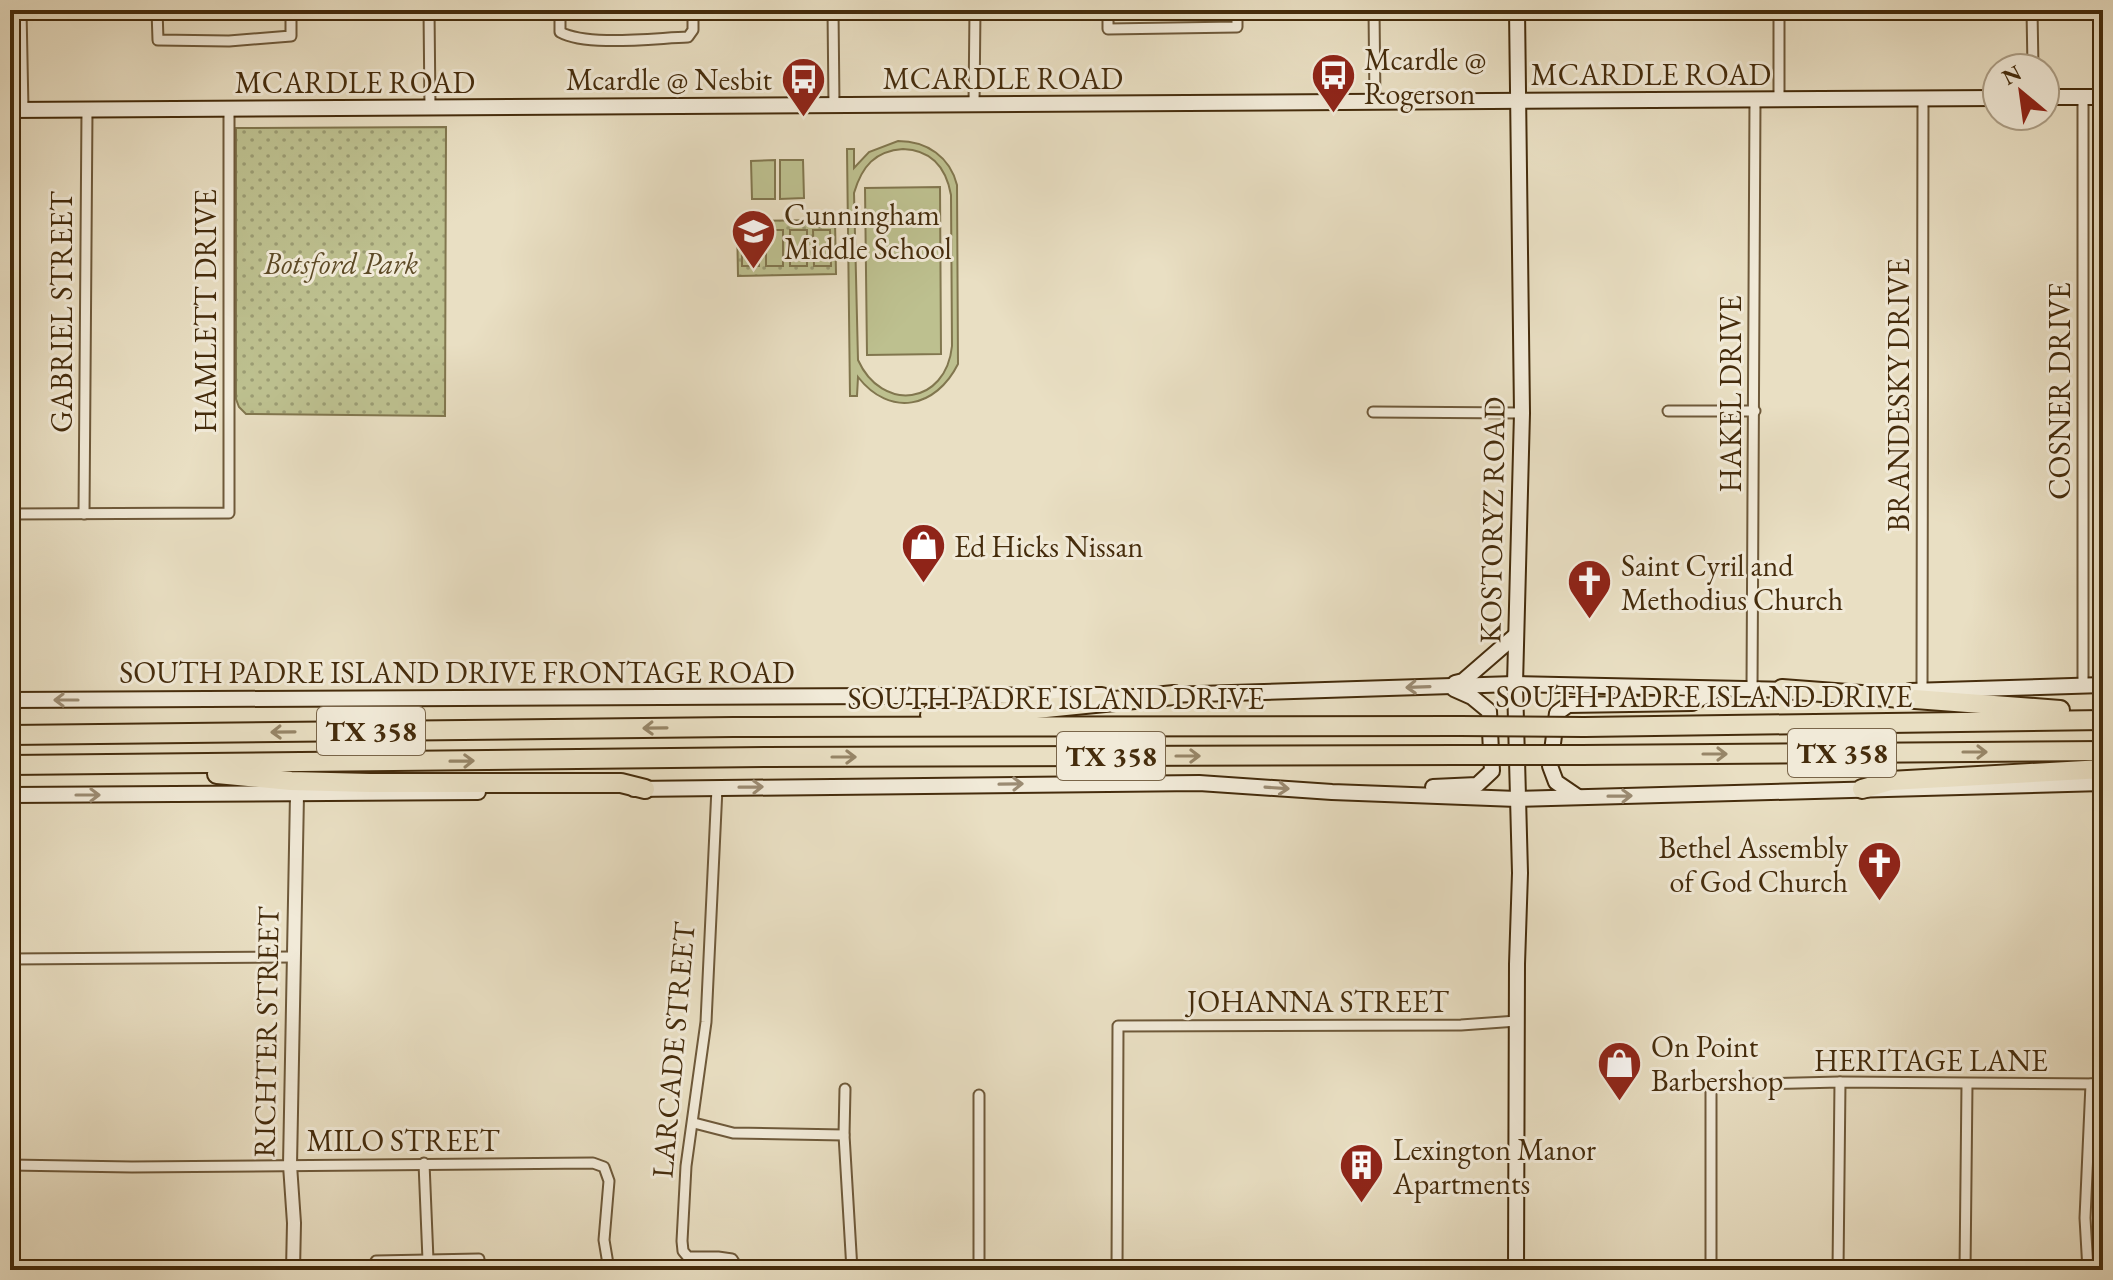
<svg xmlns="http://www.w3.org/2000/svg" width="2113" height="1280" viewBox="0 0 2113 1280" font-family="'EB Garamond',serif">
<defs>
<pattern id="grass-dots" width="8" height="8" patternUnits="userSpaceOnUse" patternTransform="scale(2)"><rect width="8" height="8" fill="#bdc08f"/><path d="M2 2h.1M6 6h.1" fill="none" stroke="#9b9c73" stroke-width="1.8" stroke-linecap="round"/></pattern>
</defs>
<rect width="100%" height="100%" fill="#e9dfc3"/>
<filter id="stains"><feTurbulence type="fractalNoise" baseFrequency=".0025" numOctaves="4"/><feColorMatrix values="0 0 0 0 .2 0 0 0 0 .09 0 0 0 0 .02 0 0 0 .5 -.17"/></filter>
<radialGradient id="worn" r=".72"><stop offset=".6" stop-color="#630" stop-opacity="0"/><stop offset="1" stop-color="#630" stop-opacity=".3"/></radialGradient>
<!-- grass -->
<g fill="url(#grass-dots)" stroke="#81764e" stroke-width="2">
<polygon points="446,127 445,416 246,414 239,407 236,399 236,128"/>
<polygon points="835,220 836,274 738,276 737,221"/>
</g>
<!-- garden -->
<g fill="#bdc08f" stroke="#81764e" stroke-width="2" fill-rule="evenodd">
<path d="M 898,141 C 927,141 950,157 957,185 L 958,364 C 936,408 890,418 858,377 L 857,396 L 850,396 L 847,149 L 854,149 L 854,168 L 869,152 ZM 903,149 C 932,150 946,167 951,195 L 952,346 C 946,405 882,413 858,360 L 854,193 C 862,166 875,151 903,149 Z"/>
<polygon points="775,160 775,199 752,199 751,161"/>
<polygon points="780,160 803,160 804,198 780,199"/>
<polygon points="940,187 941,354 867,355 865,188"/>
<polygon points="759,230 759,266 742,266 742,231"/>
<rect x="766" y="230" width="17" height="36"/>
<rect x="790" y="230" width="17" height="36"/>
<polygon points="813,230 830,230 831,266 814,266"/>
</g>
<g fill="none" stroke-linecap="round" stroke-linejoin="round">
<defs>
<g id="minor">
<polyline points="21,10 23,110"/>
<polyline points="157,10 158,40 229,41 291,36 291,10"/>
<polyline points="429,10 430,108"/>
<path d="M 560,10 L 560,32 C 587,47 655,38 688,37 L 693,30 L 693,10"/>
<polyline points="833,10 834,105"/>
<polyline points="1108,10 1108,29 1237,27 1237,10"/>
<polyline points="1374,10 1375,102"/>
<polyline points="1779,10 1779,99"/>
<polyline points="2032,10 2033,68"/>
<polyline points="2083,97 2083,685"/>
<polyline points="974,104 975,10"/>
<polyline points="1668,411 1755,411"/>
<polyline points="1373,412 1522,413"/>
<polyline points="10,514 229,513 229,109"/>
<polyline points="84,514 87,110"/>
<polyline points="1752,689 1755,99"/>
<polyline points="1922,691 1923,98"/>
<polyline points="717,788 706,1022 686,1166 682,1241 683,1251 688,1257 718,1257 732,1259 739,1270"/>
<polyline points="10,959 294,957"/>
<polyline points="845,1089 844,1135 852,1270"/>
<polyline points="694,1123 733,1133 844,1135"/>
<polyline points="424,1163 428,1260"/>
<polyline points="10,1165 132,1167 593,1163 604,1167 609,1181 604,1240 609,1270"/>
<polyline points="376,1261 479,1259"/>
<polyline points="979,1270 979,1095"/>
<polyline points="1117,1270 1118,1026 1461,1025 1517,1021"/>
<polyline points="1711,1270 1711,1085 1840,1082 2103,1084"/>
<polyline points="1838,1270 1840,1082"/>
<polyline points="1965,1270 1967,1084"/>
<polyline points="2088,1270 2085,1218 2091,1084"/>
</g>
<polyline id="tertiary" points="293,1270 294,1223 290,1165 297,795"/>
<g id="secondary">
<polyline points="2045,97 2103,97"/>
<polyline points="10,110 1997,98"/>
<polyline points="1455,683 1463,681 1516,635"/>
<polyline points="1910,691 2103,685"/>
<polyline points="1166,695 1515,684 1789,690"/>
<polyline points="10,700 1102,695"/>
<polyline points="1433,787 1477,785 1492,771 1489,711 1472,697 1454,689"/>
<polyline points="634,789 1199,783 1332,792 1517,799 2103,783"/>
<polyline points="10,795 478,792"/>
<polyline points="1578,797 1556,782 1550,766 1557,713 1568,705 1692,703 1716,690"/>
<polyline points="1516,1270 1517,964 1520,873 1515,684 1522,413 1517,10"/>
</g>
<g id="motorway">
<polyline points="1782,689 2060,710"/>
<polyline points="930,715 1026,710 1174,695"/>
<polyline points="1584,727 2103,720"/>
<polyline points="10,735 733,727 1460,726"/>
<polyline points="1581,755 2103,751"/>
<polyline points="10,765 766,757 1457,755"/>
<polyline points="217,774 291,781 370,783 621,783 645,789"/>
<polyline points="1862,789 1890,781 2103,769"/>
</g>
</defs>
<!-- minor casing -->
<use href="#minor" stroke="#6e593a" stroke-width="13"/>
<!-- tertiary casing -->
<use href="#tertiary" stroke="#6e593a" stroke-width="16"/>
<!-- secondary casing -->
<use href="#secondary" stroke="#452c0c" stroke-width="18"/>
<!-- motorway casing -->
<use href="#motorway" stroke="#452c0c" stroke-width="22"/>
<!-- minor -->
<use href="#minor" stroke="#f1ead8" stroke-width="9"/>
<!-- tertiary -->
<use href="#tertiary" stroke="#f1ead8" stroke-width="12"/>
<!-- secondary -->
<use href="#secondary" stroke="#f1ead8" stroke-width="14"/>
<!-- motorway -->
<use href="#motorway" stroke="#e9dfc3" stroke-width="18"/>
<defs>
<g id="motorway-bridge">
<polyline points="1460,726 1584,727"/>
<polyline points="1457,755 1581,755"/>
</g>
</defs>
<!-- motorway-bridge casing -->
<use href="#motorway-bridge" stroke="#452c0c" stroke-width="22" stroke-linecap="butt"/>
<!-- motorway-bridge -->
<use href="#motorway-bridge" stroke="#e9dfc3" stroke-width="18"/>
</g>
<!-- one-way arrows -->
<defs><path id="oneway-shaft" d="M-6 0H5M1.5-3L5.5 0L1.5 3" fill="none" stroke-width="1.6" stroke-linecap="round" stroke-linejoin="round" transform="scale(2)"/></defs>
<g stroke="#9b8b72">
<use href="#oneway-shaft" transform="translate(1418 687) rotate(178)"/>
<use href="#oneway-shaft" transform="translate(66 700) rotate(180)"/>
<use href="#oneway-shaft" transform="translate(1011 784) rotate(-1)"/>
<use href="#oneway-shaft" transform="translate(751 787) rotate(-1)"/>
<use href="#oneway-shaft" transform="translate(1277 788) rotate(4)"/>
<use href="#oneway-shaft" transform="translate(88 795)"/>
<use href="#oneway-shaft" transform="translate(1620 796) rotate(-1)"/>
</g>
<g stroke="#978668">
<use href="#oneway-shaft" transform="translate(655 728) rotate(179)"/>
<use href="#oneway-shaft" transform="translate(283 732) rotate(179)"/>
<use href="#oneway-shaft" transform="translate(1975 752)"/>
<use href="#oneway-shaft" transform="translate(1715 754)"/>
<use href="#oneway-shaft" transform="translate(1188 756)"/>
<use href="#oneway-shaft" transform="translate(844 757)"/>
<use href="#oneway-shaft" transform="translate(462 761) rotate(-1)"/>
</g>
<!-- icons -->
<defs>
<symbol id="bus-pin" viewBox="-11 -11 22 30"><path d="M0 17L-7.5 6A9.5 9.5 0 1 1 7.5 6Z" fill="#8f2418" stroke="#f1ead8"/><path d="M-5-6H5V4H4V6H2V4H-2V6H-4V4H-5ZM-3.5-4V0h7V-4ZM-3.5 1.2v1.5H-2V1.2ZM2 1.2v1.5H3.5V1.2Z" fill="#fff"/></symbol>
<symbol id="school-pin" viewBox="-11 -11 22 30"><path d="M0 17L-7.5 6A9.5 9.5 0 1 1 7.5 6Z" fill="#8f2418" stroke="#f1ead8"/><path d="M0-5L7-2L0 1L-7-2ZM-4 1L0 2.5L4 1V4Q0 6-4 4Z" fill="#fff"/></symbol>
<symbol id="shop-pin" viewBox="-11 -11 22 30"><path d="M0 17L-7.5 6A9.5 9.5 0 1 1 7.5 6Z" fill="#8f2418" stroke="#f1ead8"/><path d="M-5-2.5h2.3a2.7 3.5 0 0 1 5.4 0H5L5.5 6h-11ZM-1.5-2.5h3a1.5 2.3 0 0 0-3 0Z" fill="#fff"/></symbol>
<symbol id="church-pin" viewBox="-11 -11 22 30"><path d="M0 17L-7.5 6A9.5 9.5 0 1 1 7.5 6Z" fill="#8f2418" stroke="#f1ead8"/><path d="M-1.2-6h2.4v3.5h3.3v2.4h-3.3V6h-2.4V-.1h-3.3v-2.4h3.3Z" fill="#fff"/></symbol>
<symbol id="building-pin" viewBox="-11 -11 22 30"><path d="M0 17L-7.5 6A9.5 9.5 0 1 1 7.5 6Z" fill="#8f2418" stroke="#f1ead8"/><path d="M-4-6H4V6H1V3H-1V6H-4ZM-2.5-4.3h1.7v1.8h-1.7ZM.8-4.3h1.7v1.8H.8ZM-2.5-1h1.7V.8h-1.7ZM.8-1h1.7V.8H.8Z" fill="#fff"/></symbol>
</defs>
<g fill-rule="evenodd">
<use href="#bus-pin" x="1308" y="50" width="51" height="69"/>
<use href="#bus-pin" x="778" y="54" width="51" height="69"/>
<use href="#school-pin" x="728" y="206" width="51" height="69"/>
<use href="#shop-pin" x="898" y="520" width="51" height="69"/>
<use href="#church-pin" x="1564" y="556" width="51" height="69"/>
<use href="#church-pin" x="1854" y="838" width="51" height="69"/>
<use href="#shop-pin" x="1594" y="1038" width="51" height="69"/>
<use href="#building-pin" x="1336" y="1140" width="51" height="69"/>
</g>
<g text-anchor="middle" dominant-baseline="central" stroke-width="6" stroke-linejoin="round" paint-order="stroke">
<!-- shield labels -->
<g fill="#f1ead8" stroke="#796549" stroke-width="2">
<rect x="317" y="707" width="108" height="48" rx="6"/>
<rect x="1788" y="729" width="108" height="48" rx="6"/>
<rect x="1057" y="732" width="108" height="48" rx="6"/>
</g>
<g font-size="28" font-weight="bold" fill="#452c0c">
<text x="371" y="731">TX 358</text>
<text x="1842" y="753">TX 358</text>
<text x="1111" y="756">TX 358</text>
</g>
<!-- poi labels -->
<g font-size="30" fill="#452c0c" stroke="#f1ead8" text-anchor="start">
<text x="1364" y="59">Mcardle @<tspan x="1364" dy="34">Rogerson</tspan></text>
<text x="772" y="79" text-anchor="end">Mcardle @ Nesbit</text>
<text x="784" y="214">Cunningham<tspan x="784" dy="34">Middle School</tspan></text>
<text x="954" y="546">Ed Hicks Nissan</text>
<text x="1621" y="565">Saint Cyril and<tspan x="1621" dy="34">Methodius Church</tspan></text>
<text x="1848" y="847" text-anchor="end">Bethel Assembly<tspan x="1848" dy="34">of God Church</tspan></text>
<text x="1651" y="1046">On Point<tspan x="1651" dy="34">Barbershop</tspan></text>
<text x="1393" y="1149">Lexington Manor<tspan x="1393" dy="34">Apartments</tspan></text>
</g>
<!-- street labels -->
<g font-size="30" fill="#452c0c" stroke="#f1ead8">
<text x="1651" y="74">MCARDLE ROAD</text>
<text x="1003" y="78">MCARDLE ROAD</text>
<text x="355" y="82">MCARDLE ROAD</text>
<text transform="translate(205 311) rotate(-90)">HAMLETT DRIVE</text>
<text transform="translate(61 312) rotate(-90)">GABRIEL STREET</text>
<text transform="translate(2059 391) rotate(-90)">COSNER DRIVE</text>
<text transform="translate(1730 394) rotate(-90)">HAKEL DRIVE</text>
<text transform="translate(1898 395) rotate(-90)">BRANDESKY DRIVE</text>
<text transform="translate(1492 520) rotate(-89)">KOSTORYZ ROAD</text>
<text x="457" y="672">SOUTH PADRE ISLAND DRIVE FRONTAGE ROAD</text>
<text x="1704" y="696">SOUTH PADRE ISLAND DRIVE</text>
<text x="1056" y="698">SOUTH PADRE ISLAND DRIVE</text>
<text x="1318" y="1001">JOHANNA STREET</text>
<text transform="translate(266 1032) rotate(-89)">RICHTER STREET</text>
<text transform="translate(673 1050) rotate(-85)">LARCADE STREET</text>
<text x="1931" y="1060">HERITAGE LANE</text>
<text x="403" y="1140">MILO STREET</text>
</g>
<!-- park labels -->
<g font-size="30" font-style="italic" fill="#5d4a26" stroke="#f1ead8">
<text x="341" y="263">Botsford Park</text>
</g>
</g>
<!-- margin -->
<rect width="2113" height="1280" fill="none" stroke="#e9dfc3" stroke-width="40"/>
<rect x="12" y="12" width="2089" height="1256" fill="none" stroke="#452c0c" stroke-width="4"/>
<rect x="20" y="20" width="2073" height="1240" fill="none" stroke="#452c0c" stroke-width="2"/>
<!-- north arrow -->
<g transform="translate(2021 92) rotate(331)"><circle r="38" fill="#f1ead8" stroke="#ac9e86" stroke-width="2"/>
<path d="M0-6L14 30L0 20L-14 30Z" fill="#8f2418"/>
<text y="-12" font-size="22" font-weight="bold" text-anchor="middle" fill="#452c0c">N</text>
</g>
<rect width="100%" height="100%" filter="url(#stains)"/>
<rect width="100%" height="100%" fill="url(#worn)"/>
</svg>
